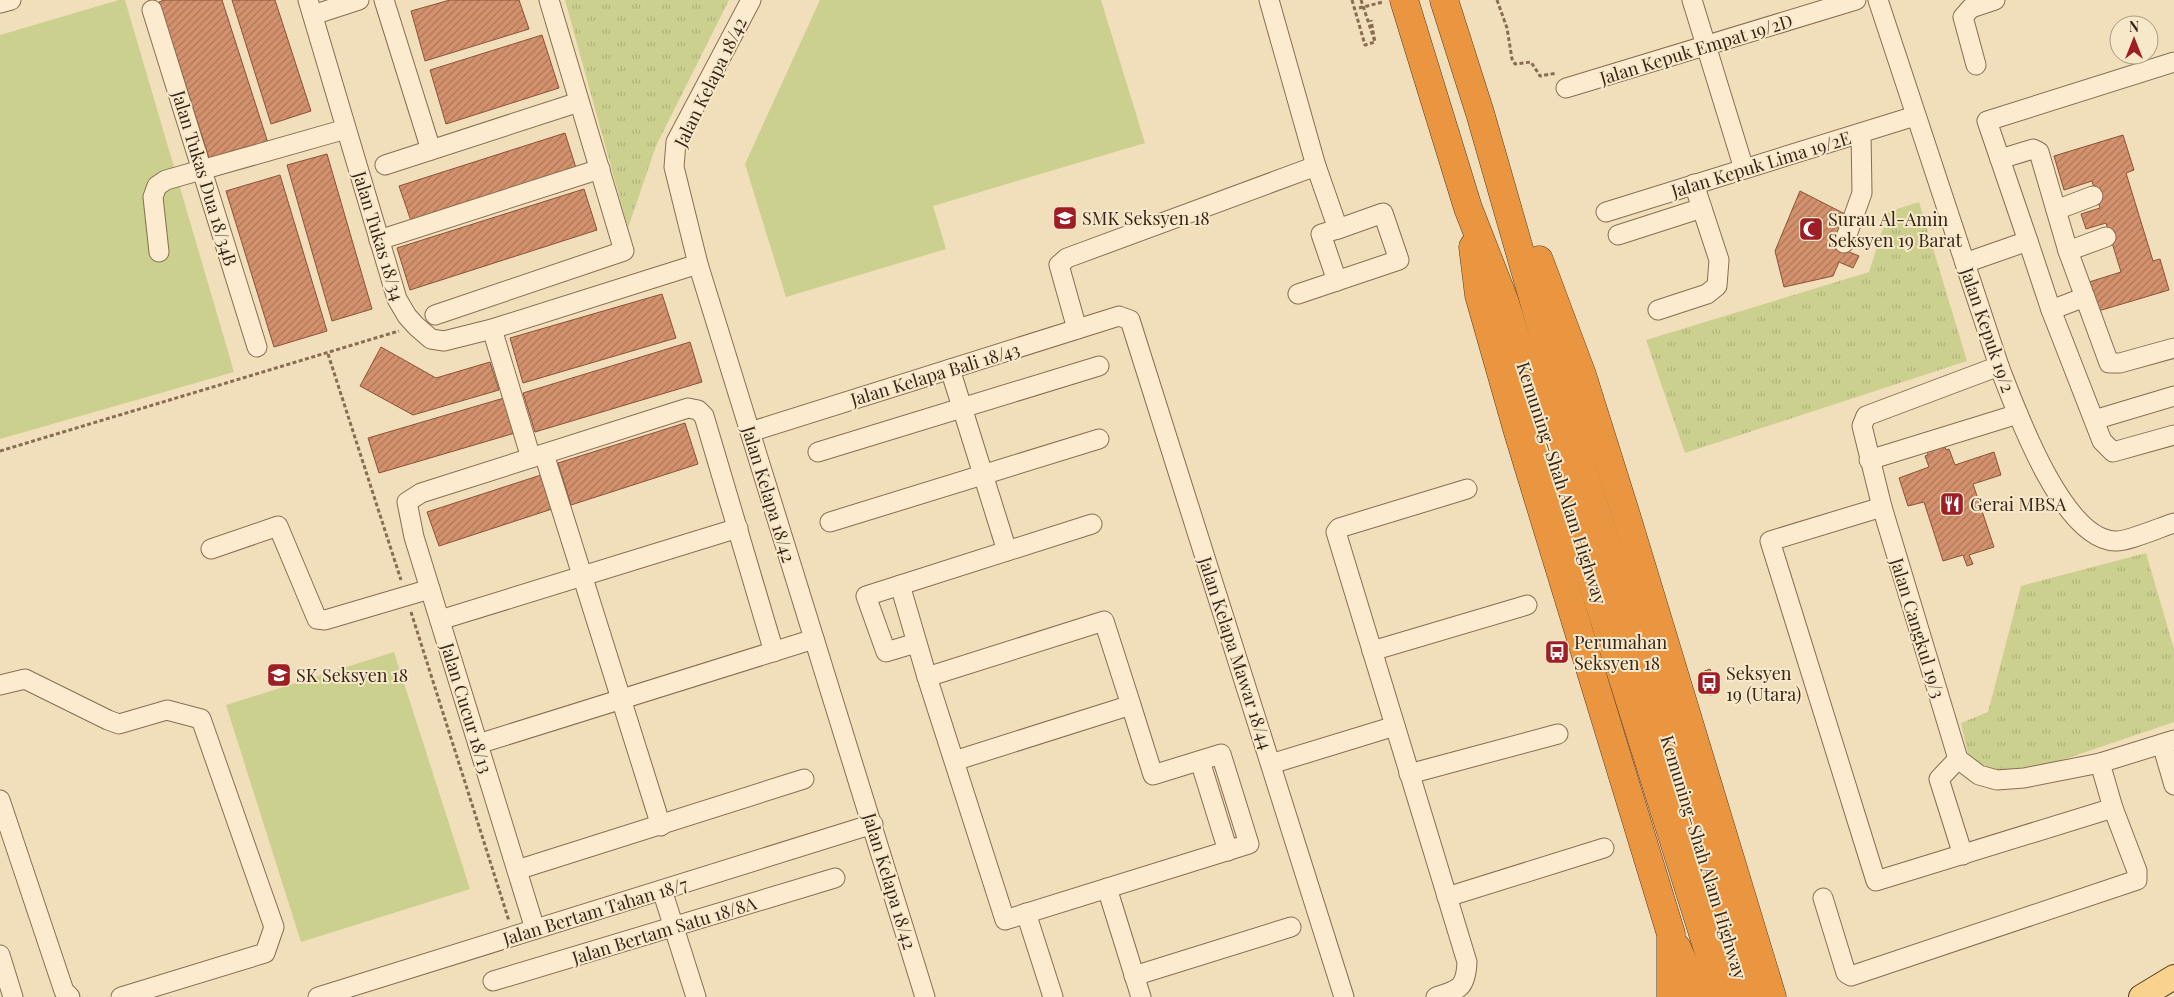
<svg xmlns="http://www.w3.org/2000/svg" width="2174" height="997" viewBox="0 0 2174 997" font-family="'Playfair Display',serif">
<defs>
<pattern id="park-tufts" width="24" height="20" patternUnits="userSpaceOnUse" patternTransform="scale(1.25)"><rect width="24" height="20" fill="#ccd08e"/><path d="M3 7l-1-3M5 7V3M7 7l1-3M15 17l-1-3M17 17v-4M19 17l1-3" fill="none" stroke="#b0b27a"/></pattern>
<pattern id="building-hatch" width="6" height="6" patternUnits="userSpaceOnUse" patternTransform="scale(1.25)"><rect width="6" height="6" fill="#d3916d"/><path d="M-1 1l2-2M0 6l6-6M5 7l2-2" fill="none" stroke="#ac7659"/></pattern>
</defs>
<rect width="100%" height="100%" fill="#f1deba"/>
<!-- grass -->
<g fill="#ccd08e">
<polygon points="119,0 125,0 234,372 0,439 0,35"/>
<polygon points="820,0 1101,0 1145,143 933,206 946,249 786,297 745,164"/>
<polygon points="394,652 470,889 301,942 226,705"/>
</g>
<!-- park -->
<g fill="url(#park-tufts)">
<polygon points="565,0 729,0 656,146 628,228"/>
<polygon points="1919,202 1967,361 1685,453 1646,340 1869,272 1888,212"/>
<polygon points="2146,553 2174,649 2174,722 2021,774 1983,769 1968,754 1961,723 1988,712 2021,586"/>
</g>
<!-- building -->
<g fill="url(#building-hatch)" stroke="#8b5337">
<polygon points="164,0 222,0 268,143 210,161 159,2"/>
<polygon points="232,0 275,0 311,111 271,124"/>
<polygon points="450,0 519,0 529,29 425,61 411,11"/>
<polygon points="542,35 559,88 446,124 430,70"/>
<polygon points="565,133 576,168 411,221 399,186"/>
<polygon points="2123,135 2134,170 2126,173 2153,261 2160,259 2169,290 2095,312 2086,283 2121,272 2106,223 2086,229 2081,214 2100,208 2092,181 2064,190 2054,156"/>
<polygon points="327,154 372,309 332,321 287,165"/>
<polygon points="280,175 327,331 274,347 226,191"/>
<polygon points="584,189 597,230 410,290 397,248"/>
<polygon points="1800,191 1845,214 1832,245 1859,256 1853,268 1839,262 1833,276 1784,287 1775,251"/>
<polygon points="662,294 676,338 523,383 510,338"/>
<polygon points="690,342 702,382 535,432 523,393"/>
<polygon points="381,347 436,378 490,362 499,390 413,415 360,386"/>
<polygon points="504,398 515,433 379,473 368,438"/>
<polygon points="685,423 698,464 571,505 558,463"/>
<polygon points="1944,443 1946,450 1949,449 1955,465 1994,452 2001,475 1973,484 1994,547 1969,555 1973,564 1967,566 1963,555 1943,561 1924,502 1908,506 1899,478 1929,467 1925,456 1928,455 1927,450"/>
<polygon points="541,475 552,509 439,546 427,512"/>
<polygon points="1710,669 1718,693 1710,695 1702,672"/>
</g>
<g fill="none" stroke-linecap="round" stroke-linejoin="round">
<defs>
<g id="minor">
<polyline points="308,0 397,299 407,316 416,326 431,339 444,341 492,329 698,264"/>
<polyline points="384,0 431,150"/>
<polyline points="751,0 676,142 674,167 698,264 925,997"/>
<polyline points="1269,0 1316,166 1338,229 1321,234 1337,281"/>
<polyline points="1692,0 1744,169"/>
<path d="M 1878,0 L 1999,366 C 2016,410 2062,539 2115,541 C 2127,542 2161,527 2174,523"/>
<polyline points="0,3 11,0"/>
<polyline points="152,10 257,347"/>
<polyline points="313,15 359,0"/>
<polyline points="1976,65 1963,17 1971,8 1995,0"/>
<polyline points="1566,88 1856,0"/>
<polyline points="2000,159 2033,149 2039,152 2068,251 2109,363 2120,363 2174,348"/>
<polyline points="385,165 579,102"/>
<polyline points="2056,210 2093,196"/>
<polyline points="1606,212 1915,116"/>
<polyline points="1618,235 1702,208"/>
<polyline points="379,240 600,169"/>
<polyline points="2028,241 2051,310 2102,441 2113,452 2174,435"/>
<polyline points="1844,243 1862,193 1861,133"/>
<polyline points="2068,251 2106,237"/>
<polyline points="159,252 153,197 157,186 166,180 346,129"/>
<polyline points="1965,263 2028,241 1987,121 2174,62"/>
<polyline points="1298,294 1399,260 1383,213 1338,229"/>
<polyline points="1658,310 1707,294 1717,286 1719,260 1694,184"/>
<polyline points="2051,310 2085,297"/>
<polyline points="435,315 624,251 549,0"/>
<polyline points="492,329 531,458"/>
<polyline points="1077,329 1059,265 1067,258 1316,166"/>
<polyline points="1999,366 1866,416 1862,426 1882,507 1958,759 1979,775 1997,780 2024,778 2100,763 2174,740"/>
<polyline points="950,369 1007,551"/>
<polyline points="2094,420 2174,396"/>
<polyline points="750,432 1119,316 1130,320 1344,997"/>
<polyline points="818,452 1099,366"/>
<polyline points="544,454 661,826"/>
<polyline points="1869,460 2018,414"/>
<polyline points="1882,507 1770,541 1876,881 2113,808 2100,763"/>
<polyline points="830,522 1099,439"/>
<polyline points="211,549 278,526 317,619 325,620 430,589"/>
<polyline points="900,585 927,677"/>
<polyline points="440,620 738,528"/>
<polyline points="916,643 886,652 866,596 1092,524"/>
<polyline points="1372,651 1527,605"/>
<polyline points="0,685 25,679 108,720 119,724 167,710 201,719 274,927 265,953 121,997"/>
<polyline points="478,744 814,639"/>
<polyline points="2162,744 2174,785"/>
<polyline points="1958,759 1939,779 1963,855"/>
<polyline points="954,761 1131,705 1153,775 1221,754 1249,844 1005,920 927,677 1104,621 1131,705"/>
<polyline points="1200,761 1228,851"/>
<polyline points="1271,764 1395,726"/>
<polyline points="1409,774 1558,734"/>
<polyline points="0,800 64,991 70,997"/>
<polyline points="517,870 804,779"/>
<polyline points="1107,888 1141,997"/>
<polyline points="662,890 696,997"/>
<polyline points="1447,897 1604,848"/>
<polyline points="1823,898 1846,973 1851,976 2137,880 2137,871 2113,808"/>
<polyline points="1026,913 1053,997"/>
<polyline points="535,929 414,537 407,502 421,493 688,408 698,410 704,416 774,652"/>
<polyline points="0,955 13,997"/>
<polyline points="1134,976 1291,927"/>
<polyline points="493,981 835,878"/>
<polyline points="318,997 873,824"/>
<path d="M 1436,997 C 1459,990 1466,988 1467,962 L 1336,532 L 1339,528 L 1467,489"/>
</g>
<polyline id="major" points="2141,997 2174,977"/>
<g id="highway">
<polyline points="1404,0 1468,208 1504,300 1723,997"/>
<polyline points="1444,0 1480,113 1577,451 1747,997"/>
<polyline points="1473,247 1479,295 1518,432 1671,934 1671,997"/>
<polyline points="1539,260 1582,375 1626,515 1772,997"/>
<polyline points="1677,948 1698,997"/>
</g>
</defs>
<!-- minor casing -->
<use href="#minor" stroke="#896d53" stroke-width="21"/>
<!-- major casing -->
<use href="#major" stroke="#563b28" stroke-width="26"/>
<!-- highway casing -->
<use href="#highway" stroke="#563b28" stroke-width="29"/>
<!-- path -->
<g stroke="#896d53" stroke-width="3" stroke-dasharray="4 2.5" stroke-linecap="butt">
<polyline points="1352,0 1365,45 1375,42"/>
<polyline points="1361,0 1375,42 1371,20"/>
<polyline points="1497,0 1507,28 1512,59 1515,64 1531,62 1540,76 1557,73"/>
<polyline points="1359,8 1383,2"/>
<polyline points="328,354 401,580"/>
<polyline points="0,451 399,331"/>
<polyline points="411,612 509,921"/>
</g>
<!-- minor -->
<use href="#minor" stroke="#fcebce" stroke-width="19"/>
<!-- major -->
<use href="#major" stroke="#f9d28d" stroke-width="24"/>
<!-- highway -->
<use href="#highway" stroke="#ea9641" stroke-width="28"/>
</g>
<!-- icons -->
<defs>
<symbol id="school-square" viewBox="-11 -11 22 22"><rect x="-9" y="-9" width="18" height="18" rx="4" fill="#9e1e26" stroke="#f8e8ca"/><path d="M0-5L7-2L0 1L-7-2ZM-4 1L0 2.5L4 1V4Q0 6-4 4Z" fill="#fff"/></symbol>
<symbol id="mosque-square" viewBox="-11 -11 22 22"><rect x="-9" y="-9" width="18" height="18" rx="4" fill="#9e1e26" stroke="#f8e8ca"/><path d="M3.5-4.9A6 6 0 1 0 3.5 4.9A5 5 0 1 1 3.5-4.9Z" fill="#fff"/></symbol>
<symbol id="restaurant-square" viewBox="-11 -11 22 22"><rect x="-9" y="-9" width="18" height="18" rx="4" fill="#9e1e26" stroke="#f8e8ca"/><path d="M-5-6h1v4h1v-4h1v4h1v-4h1v5L-1.5 .5V6h-2V.5L-5-1ZM5-6V6H3V1.5H1.5Q1.5-4 5-6Z" fill="#fff"/></symbol>
<symbol id="bus-square" viewBox="-11 -11 22 22"><rect x="-9" y="-9" width="18" height="18" rx="4" fill="#9e1e26" stroke="#f8e8ca"/><path d="M-5-6H5V4H4V6H2V4H-2V6H-4V4H-5ZM-3.5-4V0h7V-4ZM-3.5 1.2v1.5H-2V1.2ZM2 1.2v1.5H3.5V1.2Z" fill="#fff"/></symbol>
</defs>
<g fill-rule="evenodd">
<use href="#school-square" x="1051" y="204" width="28" height="28"/>
<use href="#mosque-square" x="1797" y="215" width="28" height="28"/>
<use href="#restaurant-square" x="1938" y="490" width="28" height="28"/>
<use href="#bus-square" x="1543" y="638" width="28" height="28"/>
<use href="#school-square" x="265" y="661" width="28" height="28"/>
<use href="#bus-square" x="1695" y="669" width="28" height="28"/>
</g>
<g text-anchor="middle" dominant-baseline="central" stroke-width="4" stroke-linejoin="round" paint-order="stroke">
<!-- street labels -->
<g font-size="18" fill="#37261a" stroke="#f8e8ca">
<text transform="translate(1696 49) rotate(-17)">Jalan Kepuk Empat 19/2D</text>
<text transform="translate(710 82) rotate(-64)">Jalan Kelapa 18/42</text>
<text transform="translate(1761 164) rotate(-17)">Jalan Kepuk Lima 19/2E</text>
<text transform="translate(205 178) rotate(73)">Jalan Tukas Dua 18/34B</text>
<text transform="translate(379 236) rotate(73)">Jalan Tukas 18/34</text>
<text transform="translate(1988 330) rotate(71)">Jalan Kepuk 19/2</text>
<text transform="translate(935 374) rotate(-17)">Jalan Kelapa Bali 18/43</text>
<text transform="translate(1562 483) rotate(72)">Kemuning–Shah Alam Highway</text>
<text transform="translate(769 494) rotate(73)">Jalan Kelapa 18/42</text>
<text transform="translate(1918 628) rotate(73)">Jalan Cangkul 19/3</text>
<text transform="translate(1236 653) rotate(72)">Jalan Kelapa Mawar 18/44</text>
<text transform="translate(467 708) rotate(73)">Jalan Cucur 18/13</text>
<text transform="translate(1704 857) rotate(73)">Kemuning–Shah Alam Highway</text>
<text transform="translate(890 881) rotate(73)">Jalan Kelapa 18/42</text>
<text transform="translate(595 911) rotate(-17)">Jalan Bertam Tahan 18/7</text>
<text transform="translate(664 930) rotate(-17)">Jalan Bertam Satu 18/8A</text>
</g>
<!-- poi labels -->
<g font-size="18" fill="#37261a" stroke="#f8e8ca" text-anchor="start">
<text x="1082" y="218">SMK Seksyen 18</text>
<text x="1828" y="219">Surau Al-Amin<tspan x="1828" dy="21">Seksyen 19 Barat</tspan></text>
<text x="1970" y="504">Gerai MBSA</text>
<text x="1574" y="642">Perumahan<tspan x="1574" dy="21">Seksyen 18</tspan></text>
<text x="1726" y="673">Seksyen<tspan x="1726" dy="21">19 (Utara)</tspan></text>
<text x="296" y="675">SK Seksyen 18</text>
</g>
</g>
<!-- north arrow -->
<g transform="translate(2134 40)"><circle r="24" fill="#f8e8ca" stroke="#ab9a84"/>
<path d="M0-4L9 19L0 12L-9 19Z" fill="#9e1e26"/>
<text y="-8" font-size="14" font-weight="bold" text-anchor="middle" fill="#37261a">N</text>
</g>
</svg>
